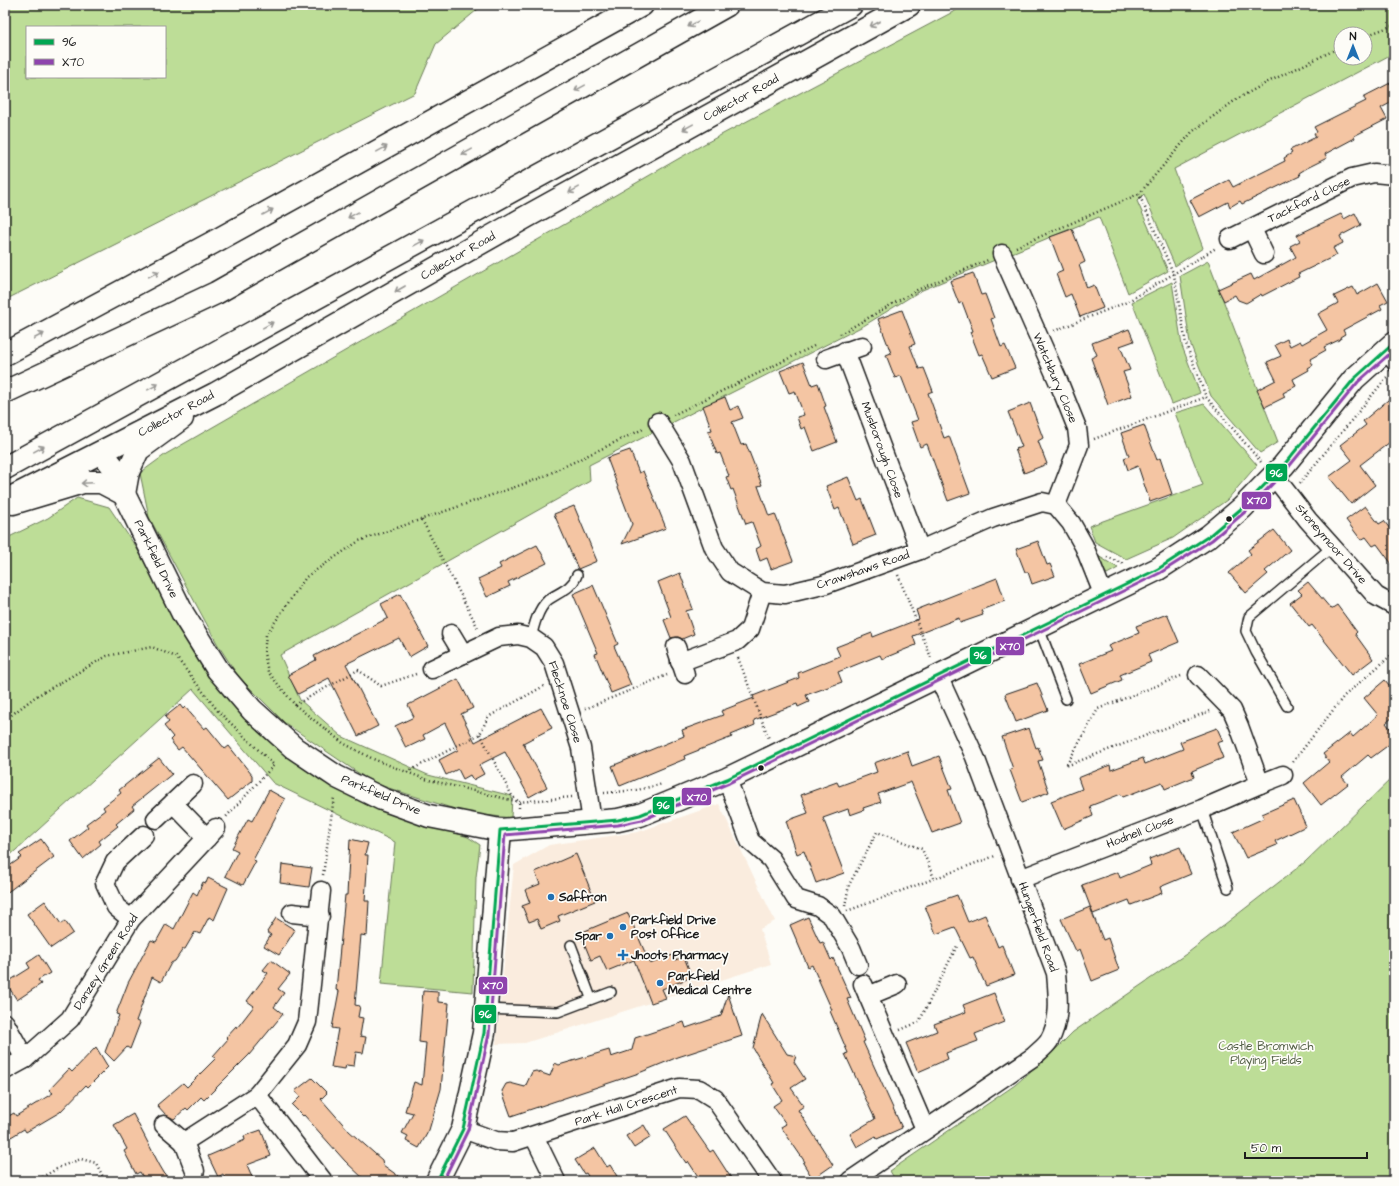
<svg xmlns="http://www.w3.org/2000/svg" width="1399" height="1186" viewBox="0 0 1399 1186" font-family="'Architects Daughter',sans-serif">
<rect width="100%" height="100%" fill="#fdfcf7"/>
<filter id="ink" filterUnits="userSpaceOnUse"><feTurbulence type="fractalNoise" baseFrequency=".025" numOctaves="2"/><feDisplacementMap in="SourceGraphic" scale="8" xChannelSelector="R" yChannelSelector="G"/><feConvolveMatrix kernelMatrix="1 2 1 2 8 2 1 2 1" color-interpolation-filters="sRGB"/></filter>
<g filter="url(#ink)">
<!-- built -->
<polygon fill="#faecde" points="719,804 775,921 760,929 771,964 525,1043 496,1044 514,865 549,845 638,832"/>
<!-- green -->
<g fill="#bddd97" stroke="#6c7c5a" fill-rule="evenodd">
<path d="M 5,5 L 483,5 L 436,44 L 415,93 L 5,300 ZM 27,27 L 165,27 L 165,77 L 27,77 Z"/>
<path d="M 966,5 L 1394,5 L 1394,53 L 1174,169 L 1203,248 L 1175,266 L 1144,194 L 1137,201 L 1168,271 L 1128,293 L 1099,217 L 920,291 L 865,325 L 589,465 L 590,481 L 280,655 L 300,700 L 341,736 L 428,775 L 512,796 L 511,818 L 467,813 L 373,783 L 285,723 L 238,676 L 218,645 L 149,517 L 140,473 L 166,454 L 704,144 ZM 1341,34 L 1365,34 L 1365,58 L 1341,58 Z"/>
<polygon points="1208,261 1278,442 1260,453 1211,396 1190,343 1180,276"/>
<polygon points="1172,282 1182,346 1200,393 1172,404 1132,302"/>
<polygon points="1204,404 1257,465 1227,500 1173,538 1126,559 1095,542 1089,526 1203,485 1175,413"/>
<polygon points="77,498 109,507 136,547 204,669 270,742 321,781 372,806 468,837 480,845 476,877 473,992 381,984 395,842 273,783 193,689 5,860 5,539 48,518"/>
<polygon points="1098,556 1118,568 1107,574 1102,568"/>
<polygon points="1394,776 1394,1181 896,1181 890,1171 1015,1085 1055,1050 1073,1032 1189,952 1305,862"/>
</g>
<!-- building -->
<g fill="#f4c5a3" stroke="#1c1c1c">
<polygon points="1394,81 1394,101 1381,108 1387,119 1354,136 1355,138 1325,154 1327,158 1307,168 1299,173 1300,176 1242,204 1240,201 1230,207 1228,202 1199,217 1190,200 1229,180 1233,187 1285,161 1284,158 1292,153 1290,150 1316,137 1314,133 1317,132 1314,127 1366,101 1363,97"/>
<polygon points="1355,213 1361,225 1340,236 1343,243 1333,248 1337,255 1298,274 1299,277 1262,296 1261,294 1246,303 1238,300 1235,295 1224,301 1218,289 1251,274 1254,280 1296,257 1290,246 1300,241 1297,235 1341,214 1344,219"/>
<polygon points="1072,229 1085,262 1079,265 1087,288 1094,285 1103,308 1080,317 1071,294 1065,297 1056,274 1063,271 1050,237"/>
<polygon points="973,273 981,295 985,294 994,318 991,319 1001,347 1005,345 1015,368 992,377 982,354 979,355 970,332 973,331 962,302 959,304 950,281"/>
<polygon points="1378,283 1388,301 1380,305 1382,309 1343,330 1345,334 1340,337 1341,339 1324,347 1326,350 1310,359 1313,365 1308,368 1309,370 1293,379 1296,386 1283,393 1285,397 1265,407 1257,390 1276,380 1267,362 1281,356 1275,345 1287,339 1290,346 1300,341 1302,344 1327,330 1318,314 1338,303 1334,296 1353,287 1357,295"/>
<polygon points="902,310 915,344 910,346 919,369 924,368 933,391 928,393 944,438 949,436 970,493 948,501 927,444 920,447 911,422 918,420 901,376 895,378 886,355 891,353 878,319"/>
<polygon points="1129,329 1134,341 1120,346 1130,370 1123,372 1132,396 1108,405 1091,358 1097,355 1092,343"/>
<polygon points="803,362 812,385 818,383 826,406 824,407 837,442 814,451 805,427 801,429 797,417 804,415 795,391 789,393 780,371"/>
<polygon points="1394,395 1394,439 1360,465 1375,485 1351,504 1329,477 1352,460 1340,445 1366,425 1363,421"/>
<polygon points="725,397 730,410 738,406 743,418 732,422 741,445 746,444 762,485 758,486 769,516 775,514 793,561 771,569 767,558 760,561 756,549 761,546 752,522 746,524 733,489 731,490 726,477 729,476 720,453 717,454 708,431 712,430 703,406"/>
<polygon points="1030,403 1043,438 1038,441 1047,464 1024,473 1015,449 1022,447 1008,412"/>
<polygon points="1144,425 1157,460 1160,458 1172,494 1150,502 1138,466 1128,470 1124,458 1129,456 1121,433"/>
<polygon points="630,450 639,473 643,471 666,528 622,544 632,524 607,458"/>
<polygon points="848,477 858,501 862,499 876,535 853,544 839,508 835,510 826,486"/>
<polygon points="574,506 597,561 578,569 554,514"/>
<polygon points="1365,506 1379,524 1384,521 1394,534 1394,567 1377,544 1373,546 1366,537 1361,540 1346,520"/>
<polygon points="1274,530 1290,550 1265,571 1268,574 1246,593 1229,573 1251,554 1248,550"/>
<polygon points="1038,541 1047,565 1050,564 1055,576 1032,584 1028,572 1025,572 1016,549"/>
<polygon points="537,545 547,563 508,582 510,586 487,597 478,579 501,568 499,564"/>
<polygon points="680,573 693,609 686,611 694,634 682,639 678,637 671,638 664,620 671,617 658,582"/>
<polygon points="997,578 1005,601 981,610 983,615 960,623 959,618 913,636 916,645 882,659 880,655 838,672 842,682 806,695 809,702 798,707 797,704 754,720 755,725 731,735 732,737 684,756 685,759 620,786 612,766 684,736 682,730 723,715 721,711 754,698 753,696 799,678 798,673 840,656 836,647 872,633 873,637 919,619 916,610"/>
<polygon points="1308,582 1331,609 1337,605 1357,632 1355,634 1373,659 1352,675 1312,625 1309,627 1290,603 1302,594 1298,590"/>
<polygon points="593,585 618,644 614,646 631,685 611,693 595,654 598,653 573,594"/>
<polygon points="400,594 428,646 409,657 399,638 346,664 378,726 358,736 329,678 298,694 288,675 316,660 314,656 388,618 381,604"/>
<polygon points="1167,614 1179,642 1148,655 1151,662 1120,675 1122,680 1091,693 1079,664 1111,651 1108,646 1139,633 1136,626"/>
<polygon points="458,679 473,708 461,714 475,742 541,708 552,728 523,743 547,787 529,797 505,752 479,765 484,774 473,780 470,775 463,779 458,769 446,775 439,760 458,750 445,723 423,735 425,739 406,748 395,726 414,717 408,705"/>
<polygon points="1385,680 1394,691 1394,716 1386,723 1394,733 1394,741 1371,758 1368,755 1342,777 1348,784 1321,805 1304,783 1329,762 1323,754 1350,733 1353,737 1378,715 1364,698"/>
<polygon points="1037,683 1048,710 1016,722 1005,694"/>
<polygon points="180,705 183,709 185,707 204,729 207,727 225,749 229,746 252,775 252,781 228,800 182,747 178,750 170,740 173,737 164,726 169,722 165,717"/>
<polygon points="1029,728 1036,748 1038,747 1043,760 1038,761 1049,792 1022,802 1010,770 1013,769 1002,737"/>
<polygon points="1217,728 1223,741 1217,743 1223,758 1192,771 1194,777 1165,789 1162,782 1123,797 1121,794 1090,806 1093,816 1063,829 1051,801 1082,789 1078,778 1110,765 1111,770 1143,758 1145,764 1183,749 1180,742"/>
<polygon points="907,751 912,766 939,756 952,789 948,790 960,823 932,833 911,782 878,794 881,802 863,808 864,810 850,815 848,809 823,818 844,873 816,883 804,851 797,854 786,821 808,813 801,795 837,782 839,786 877,772 874,763"/>
<polygon points="159,758 172,774 132,806 134,809 116,824 118,826 99,841 101,844 83,859 70,841 88,827 86,824 105,810 103,807 121,793 119,790"/>
<polygon points="269,790 285,799 253,860 256,861 243,885 225,876 238,851 232,848 248,819 252,821"/>
<polygon points="1294,800 1306,826 1275,841 1277,845 1246,858 1233,832 1264,818 1262,814"/>
<polygon points="41,839 54,857 5,894 5,869 22,857 19,854"/>
<polygon points="350,839 368,843 365,855 368,855 365,901 369,901 367,936 361,935 355,1005 360,1006 358,1017 363,1018 360,1036 366,1037 363,1053 356,1052 354,1066 346,1065 345,1069 331,1067 338,1029 332,1028 339,991 336,990 345,895 347,895"/>
<polygon points="1180,847 1191,874 1160,887 1162,893 1131,905 1129,900 1093,914 1082,885 1118,872 1120,878 1151,865 1149,859"/>
<polygon points="576,854 595,901 558,916 560,921 541,929 537,919 529,922 522,906 530,903 525,890 540,884 535,872"/>
<polygon points="282,864 312,868 309,887 280,883"/>
<polygon points="208,878 228,888 214,920 209,917 200,934 195,932 185,949 183,949 175,961 171,963 161,982 152,977 136,1021 140,1023 130,1049 127,1047 114,1061 105,1052 119,1015 116,1014 128,983 151,940 156,942 166,924 174,929 193,892 197,895 203,882 206,883"/>
<polygon points="957,895 968,922 985,915 998,947 1002,945 1014,975 986,986 973,957 970,958 955,927 936,934 925,906"/>
<polygon points="45,901 61,924 65,921 73,933 51,948 27,914"/>
<polygon points="1090,907 1103,940 1108,938 1119,970 1092,981 1080,949 1076,951 1061,919"/>
<polygon points="628,913 650,964 673,955 675,960 684,957 692,977 662,989 666,998 651,1003 634,960 607,971 600,956 591,960 580,933"/>
<polygon points="808,917 820,943 823,942 831,960 833,958 851,998 847,999 865,1041 863,1042 902,1128 877,1139 876,1136 857,1147 850,1134 875,1119 845,1054 848,1053 830,1011 832,1010 812,965 808,967 790,925"/>
<polygon points="276,918 295,930 279,955 264,946 271,935 267,932"/>
<polygon points="39,955 50,973 38,980 41,984 17,1000 6,983 30,968 27,963"/>
<polygon points="271,960 290,974 278,989 284,993 274,1007 283,1014 249,1055 204,1100 201,1097 188,1110 186,1108 174,1119 166,1115 157,1105 183,1083 187,1087 216,1058 213,1056 228,1039 226,1037 236,1026 237,1028 254,1006 247,1001 268,973 263,970"/>
<polygon points="423,991 438,992 438,1002 449,1003 441,1089 429,1130 419,1148 406,1141 408,1136 402,1133 413,1113 405,1111 414,1082 422,1085 426,1043 419,1042"/>
<polygon points="994,993 1005,1022 975,1034 978,1041 946,1053 948,1059 918,1072 906,1043 937,1031 934,1024 966,1012 963,1005"/>
<polygon points="728,994 742,1036 678,1057 639,1073 511,1116 502,1091 506,1084 510,1083 525,1087 532,1072 536,1071 550,1076 555,1063 559,1065 609,1050 611,1057 632,1050 635,1038 684,1022 686,1028 721,1016"/>
<polygon points="762,1014 787,1054 796,1056 794,1062 805,1079 791,1088 804,1106 798,1110 833,1165 813,1179 803,1163 805,1162 781,1127 786,1124 773,1106 782,1100 772,1084 774,1083 753,1048"/>
<polygon points="96,1047 108,1067 88,1087 86,1085 60,1112 26,1132 24,1129 11,1137 5,1127 5,1118 14,1113 16,1116 53,1093 49,1090 69,1069 72,1072"/>
<polygon points="312,1078 327,1093 321,1099 349,1131 382,1160 383,1165 405,1181 366,1181 345,1161 304,1115 303,1116 292,1105 300,1097 295,1091"/>
<polygon points="133,1114 160,1166 169,1181 145,1181 140,1172 136,1174 124,1151 127,1149 114,1125"/>
<polygon points="685,1116 710,1152 713,1150 733,1181 701,1181 688,1161 686,1163 664,1129"/>
<polygon points="644,1125 651,1137 634,1148 626,1136"/>
<polygon points="261,1130 271,1156 247,1165 254,1181 226,1181 223,1174 218,1177 208,1156 245,1140 244,1136"/>
<polygon points="595,1148 607,1167 610,1165 620,1181 584,1181 589,1178 586,1173 584,1174 575,1160"/>
</g>
<g fill="none" stroke-linecap="round" stroke-linejoin="round">
<defs>
<g id="service">
<polyline points="1383,353 1394,367"/>
<polyline points="1039,628 1066,699"/>
<path d="M 531,638 C 534,625 538,609 548,600 C 559,592 572,589 577,575"/>
<polyline points="1287,706 1256,652 1246,631 1249,617 1332,547"/>
<polyline points="1202,809 1228,888"/>
<polyline points="571,945 591,998"/>
<polyline points="486,1009 558,1012 611,992"/>
</g>
<g id="minor">
<polyline points="1252,229 1264,254"/>
<polyline points="1230,239 1352,178 1374,173 1394,175"/>
<polyline points="1002,254 1059,383 1077,428 1079,445 1056,505"/>
<polyline points="845,351 920,550"/>
<polyline points="826,359 862,346"/>
<polyline points="658,422 682,461 714,548 730,572 762,592 785,594 823,585 920,550 993,518 1042,502 1056,505 1071,523 1084,546 1104,596"/>
<polyline points="1274,476 1308,520 1376,596 1394,606"/>
<polyline points="451,634 463,654"/>
<polyline points="676,647 685,674"/>
<polyline points="680,662 737,641 750,629 762,592"/>
<polyline points="432,669 499,637 518,635 531,638 544,647 554,663 581,748 592,822"/>
<polyline points="727,779 750,841 771,859 796,899 818,906 832,916 851,948 858,965"/>
<polyline points="1260,784 1283,775"/>
<polyline points="173,803 207,838"/>
<polyline points="156,819 193,784"/>
<polyline points="1020,879 1202,809 1260,784 1239,726 1232,710 1198,675"/>
<polyline points="292,913 320,916"/>
<polyline points="131,919 116,907 105,883 115,862 144,835"/>
<polyline points="863,984 925,1129"/>
<polyline points="868,996 897,984"/>
<polyline points="5,1023 25,1059"/>
<polyline points="5,1070 25,1059 70,1019 131,919 216,828"/>
<polyline points="257,1095 323,1181"/>
<polyline points="164,1125 184,1142 195,1171"/>
<polyline points="463,1129 496,1141 513,1142 679,1088 699,1089 715,1099 772,1181"/>
<polyline points="534,1136 556,1181"/>
<polyline points="184,1142 257,1095 297,1045 307,1022 321,891"/>
<path d="M 850,1181 L 1033,1057 C 1038,1052 1045,1047 1049,1041 C 1061,1020 1058,996 1056,973 L 975,757 L 938,676"/>
</g>
<g id="tertiary">
<polyline points="102,453 116,470 124,494 183,614 218,670 252,710 294,748 337,777 382,799 429,816 500,830 618,820 640,815 727,779 1158,569 1209,536 1242,508 1283,466 1354,379 1394,343"/>
<polyline points="124,494 128,472 138,450 182,418"/>
<polyline points="13,503 83,482 101,482 124,494"/>
<polyline points="437,1181 463,1129 484,1033 500,830"/>
</g>
<g id="trunk">
<polyline points="5,468 851,5"/>
<polyline points="5,501 215,394 526,217 909,5"/>
</g>
<g id="motorway">
<polyline points="5,354 212,243 642,5"/>
<polyline points="5,392 216,293 727,5"/>
</g>
</defs>
<!-- service casing -->
<use href="#service" stroke="#1c1c1c" stroke-width="12"/>
<!-- minor casing -->
<use href="#minor" stroke="#1c1c1c" stroke-width="21"/>
<!-- tertiary casing -->
<use href="#tertiary" stroke="#1c1c1c" stroke-width="25"/>
<!-- trunk casing -->
<use href="#trunk" stroke="#1c1c1c" stroke-width="25"/>
<!-- motorway casing -->
<use href="#motorway" stroke="#1c1c1c" stroke-width="25"/>
<!-- path -->
<g stroke="#1c1c1c" stroke-width="2.5" stroke-dasharray="1 3" stroke-linecap="butt">
<polyline points="1365,36 1394,25"/>
<polyline points="1016,247 1139,194"/>
<polyline points="1054,331 1127,302 1216,248"/>
<polyline points="840,334 917,290 988,260"/>
<polyline points="673,415 814,346"/>
<polyline points="1094,439 1206,397"/>
<polyline points="1261,462 1206,397 1186,344 1174,275 1139,194 1192,132 1237,99 1266,83 1341,47"/>
<polyline points="1300,483 1387,377"/>
<polyline points="422,520 478,628"/>
<polyline points="1107,557 1124,564"/>
<polyline points="898,575 932,660"/>
<polyline points="738,658 769,739"/>
<polyline points="1181,676 1098,709 1066,766 1210,711"/>
<polyline points="295,705 358,670 381,686 416,674"/>
<polyline points="585,709 667,675"/>
<polyline points="5,720 35,697 107,656 152,647 176,657 218,711 274,765 226,817"/>
<polyline points="480,734 512,796 519,802 519,811"/>
<polyline points="1293,762 1344,696 1394,653"/>
<polyline points="407,772 480,734 488,717 544,686"/>
<polyline points="604,793 637,790 663,784"/>
<polyline points="572,797 519,802 425,779 373,759 343,743 295,705 268,672 264,653 266,635 306,577 359,541 538,479 643,429"/>
<polyline points="323,875 334,797"/>
<polyline points="845,906 849,885 877,832 922,849 934,878"/>
<polyline points="847,911 995,856"/>
<polyline points="900,1030 919,1022 958,944"/>
<polyline points="35,1181 62,1166 81,1159 96,1163 105,1181"/>
</g>
<!-- service -->
<use href="#service" stroke="#fdfcf7" stroke-width="9"/>
<!-- minor -->
<use href="#minor" stroke="#fdfcf7" stroke-width="18"/>
<!-- tertiary -->
<use href="#tertiary" stroke="#fdfcf7" stroke-width="22"/>
<!-- trunk -->
<use href="#trunk" stroke="#fdfcf7" stroke-width="22"/>
<!-- motorway -->
<use href="#motorway" stroke="#fdfcf7" stroke-width="22"/>
<defs>
<polyline id="bus-1" points="437,1181 463,1129 484,1033 500,830 618,820 640,815 727,779 1158,569 1209,536 1242,508 1283,466 1354,379 1394,343"/>
<polyline id="bus-2" points="443,1181 468,1130 489,1034 505,835 618,825 642,820 729,783 1160,573 1212,540 1246,511 1287,469 1358,382 1394,350"/>
</defs>
<!-- bus-1 casing -->
<use href="#bus-1" stroke="#fdfcf7" stroke-width="6"/>
<!-- bus-2 casing -->
<use href="#bus-2" stroke="#fdfcf7" stroke-width="6"/>
<!-- bus-1 -->
<use href="#bus-1" stroke="#00a651" stroke-width="3"/>
<!-- bus-2 -->
<use href="#bus-2" stroke="#8e44ad" stroke-width="3"/>
</g>
<!-- one-way arrows -->
<defs><path id="oneway-shaft" d="M-6 0H5M1.5-3L5.5 0L1.5 3" fill="none" stroke-width="1.6" stroke-linecap="round" stroke-linejoin="round"/></defs>
<g stroke="#989794">
<use href="#oneway-shaft" transform="translate(693 24) rotate(151)"/>
<use href="#oneway-shaft" transform="translate(875 24) rotate(151)"/>
<use href="#oneway-shaft" transform="translate(580 88) rotate(151)"/>
<use href="#oneway-shaft" transform="translate(688 127) rotate(151)"/>
<use href="#oneway-shaft" transform="translate(382 149) rotate(-29)"/>
<use href="#oneway-shaft" transform="translate(467 152) rotate(151)"/>
<use href="#oneway-shaft" transform="translate(574 190) rotate(151)"/>
<use href="#oneway-shaft" transform="translate(268 212) rotate(-29)"/>
<use href="#oneway-shaft" transform="translate(353 215) rotate(151)"/>
<use href="#oneway-shaft" transform="translate(419 243) rotate(-29)"/>
<use href="#oneway-shaft" transform="translate(154 274) rotate(-28)"/>
<use href="#oneway-shaft" transform="translate(400 289) rotate(150)"/>
<use href="#oneway-shaft" transform="translate(268 325) rotate(-29)"/>
<use href="#oneway-shaft" transform="translate(39 336) rotate(-28)"/>
<use href="#oneway-shaft" transform="translate(153 387) rotate(-29)"/>
<use href="#oneway-shaft" transform="translate(39 449) rotate(-29)"/>
<use href="#oneway-shaft" transform="translate(87 483) rotate(177)"/>
</g>
</g>
<!-- markers -->
<g fill="#1c1c1c" stroke="#fdfcf7" stroke-width="1.5">
<circle cx="1229" cy="519" r="3.5"/>
<circle cx="761" cy="768" r="3.5"/>
</g>
<g fill="#1f6fb2" stroke="#fdfcf7" stroke-width="1.5">
<circle cx="551" cy="897" r="4"/>
<circle cx="623" cy="927" r="4"/>
<circle cx="610" cy="936" r="4"/>
<path d="M621 949h4v4h4v4h-4v4h-4v-4h-4v-4h4z"/>
<circle cx="660" cy="983" r="4"/>
</g>
<g text-anchor="middle" dominant-baseline="central" stroke-width="3.5" stroke-linejoin="round" paint-order="stroke">
<!-- street labels -->
<g font-size="12" fill="#1c1c1c" stroke="#fdfcf7">
<text transform="translate(741 98) rotate(-29)">Collector Road</text>
<text transform="translate(1309 200) rotate(-26)">Tackford Close</text>
<text transform="translate(458 256) rotate(-30)">Collector Road</text>
<text transform="translate(1055 378) rotate(67)">Watchbury Close</text>
<text transform="translate(176 414) rotate(-28)">Collector Road</text>
<text transform="translate(882 450) rotate(70)">Musborough Close</text>
<text transform="translate(1331 544) rotate(49)">Stoneymoor Drive</text>
<text transform="translate(156 559) rotate(64)">Parkfield Drive</text>
<text transform="translate(863 570) rotate(-19)">Crawshaws Road</text>
<text transform="translate(565 702) rotate(72)">Flecknoe Close</text>
<text transform="translate(381 795) rotate(23)">Parkfield Drive</text>
<text transform="translate(1140 832) rotate(-21)">Hodnell Close</text>
<text transform="translate(1038 927) rotate(70)">Hungerfield Road</text>
<text transform="translate(106 962) rotate(-58)">Danzey Green Road</text>
<text transform="translate(626 1106) rotate(-18)">Park Hall Crescent</text>
</g>
<!-- poi labels -->
<g font-size="12" font-weight="bold" fill="#1c1c1c" stroke="#fdfcf7" text-anchor="start">
<text x="559" y="897">Saffron</text>
<text x="631" y="920">Parkfield Drive<tspan x="631" dy="14">Post Office</tspan></text>
<text x="602" y="936" text-anchor="end">Spar</text>
<text x="631" y="955">Jhoots Pharmacy</text>
<text x="668" y="976">Parkfield<tspan x="668" dy="14">Medical Centre</tspan></text>
</g>
<!-- park labels -->
<g font-size="12" fill="#546047" stroke="#fdfcf7">
<text x="1266" y="1046">Castle Bromwich<tspan x="1266" dy="14">Playing Fields</tspan></text>
</g>
</g>
<g stroke="#fdfcf7" stroke-width="1.5">
<rect x="1265" y="463" width="23" height="19" rx="4" fill="#00a651"/>
<rect x="1241" y="491" width="31" height="19" rx="4" fill="#8e44ad"/>
<rect x="995" y="636" width="30" height="20" rx="4" fill="#8e44ad"/>
<rect x="969" y="646" width="23" height="19" rx="4" fill="#00a651"/>
<rect x="681" y="787" width="31" height="19" rx="4" fill="#8e44ad"/>
<rect x="652" y="796" width="23" height="19" rx="4" fill="#00a651"/>
<rect x="478" y="976" width="30" height="19" rx="4" fill="#8e44ad"/>
<rect x="474" y="1004" width="23" height="20" rx="4" fill="#00a651"/>
</g>
<g font-size="11" text-anchor="middle" font-weight="bold" fill="#fff">
<text x="1276" y="477">96</text>
<text x="1257" y="504">X70</text>
<text x="1010" y="650">X70</text>
<text x="980" y="659">96</text>
<text x="697" y="801">X70</text>
<text x="663" y="809">96</text>
<text x="493" y="989">X70</text>
<text x="485" y="1018">96</text>
</g>
<!-- margin -->
<rect width="1399" height="1186" fill="none" stroke="#fdfcf7" stroke-width="20"/>
<rect x="10" y="10" width="1379" height="1166" fill="none" stroke="#1c1c1c" stroke-width="1.5" filter="url(#ink)"/>
<!-- legend -->
<rect x="26" y="26" width="140" height="52" fill="#fdfcf7" stroke="#a3a29f"/>
<rect x="34" y="39" width="20" height="6" fill="#00a651" stroke="#a3a29f"/>
<text x="62" y="46" font-size="12" fill="#1c1c1c">96</text>
<rect x="34" y="59" width="20" height="6" fill="#8e44ad" stroke="#a3a29f"/>
<text x="62" y="66" font-size="12" fill="#1c1c1c">X70</text>
<!-- north arrow -->
<g transform="translate(1353 46)"><circle r="19" fill="#fdfcf7" stroke="#a3a29f"/>
<path d="M0-3L7 15L0 10L-7 15Z" fill="#1f6fb2"/>
<text y="-6" font-size="11" font-weight="bold" text-anchor="middle" fill="#1c1c1c">N</text>
</g>
<!-- scale -->
<path d="M1245 1152v6h122v-6" fill="none" stroke="#1c1c1c" stroke-width="2"/>
<text x="1251" y="1152" font-size="12" fill="#1c1c1c" stroke="#fdfcf7" stroke-width="3" paint-order="stroke">50 m</text>
</svg>
